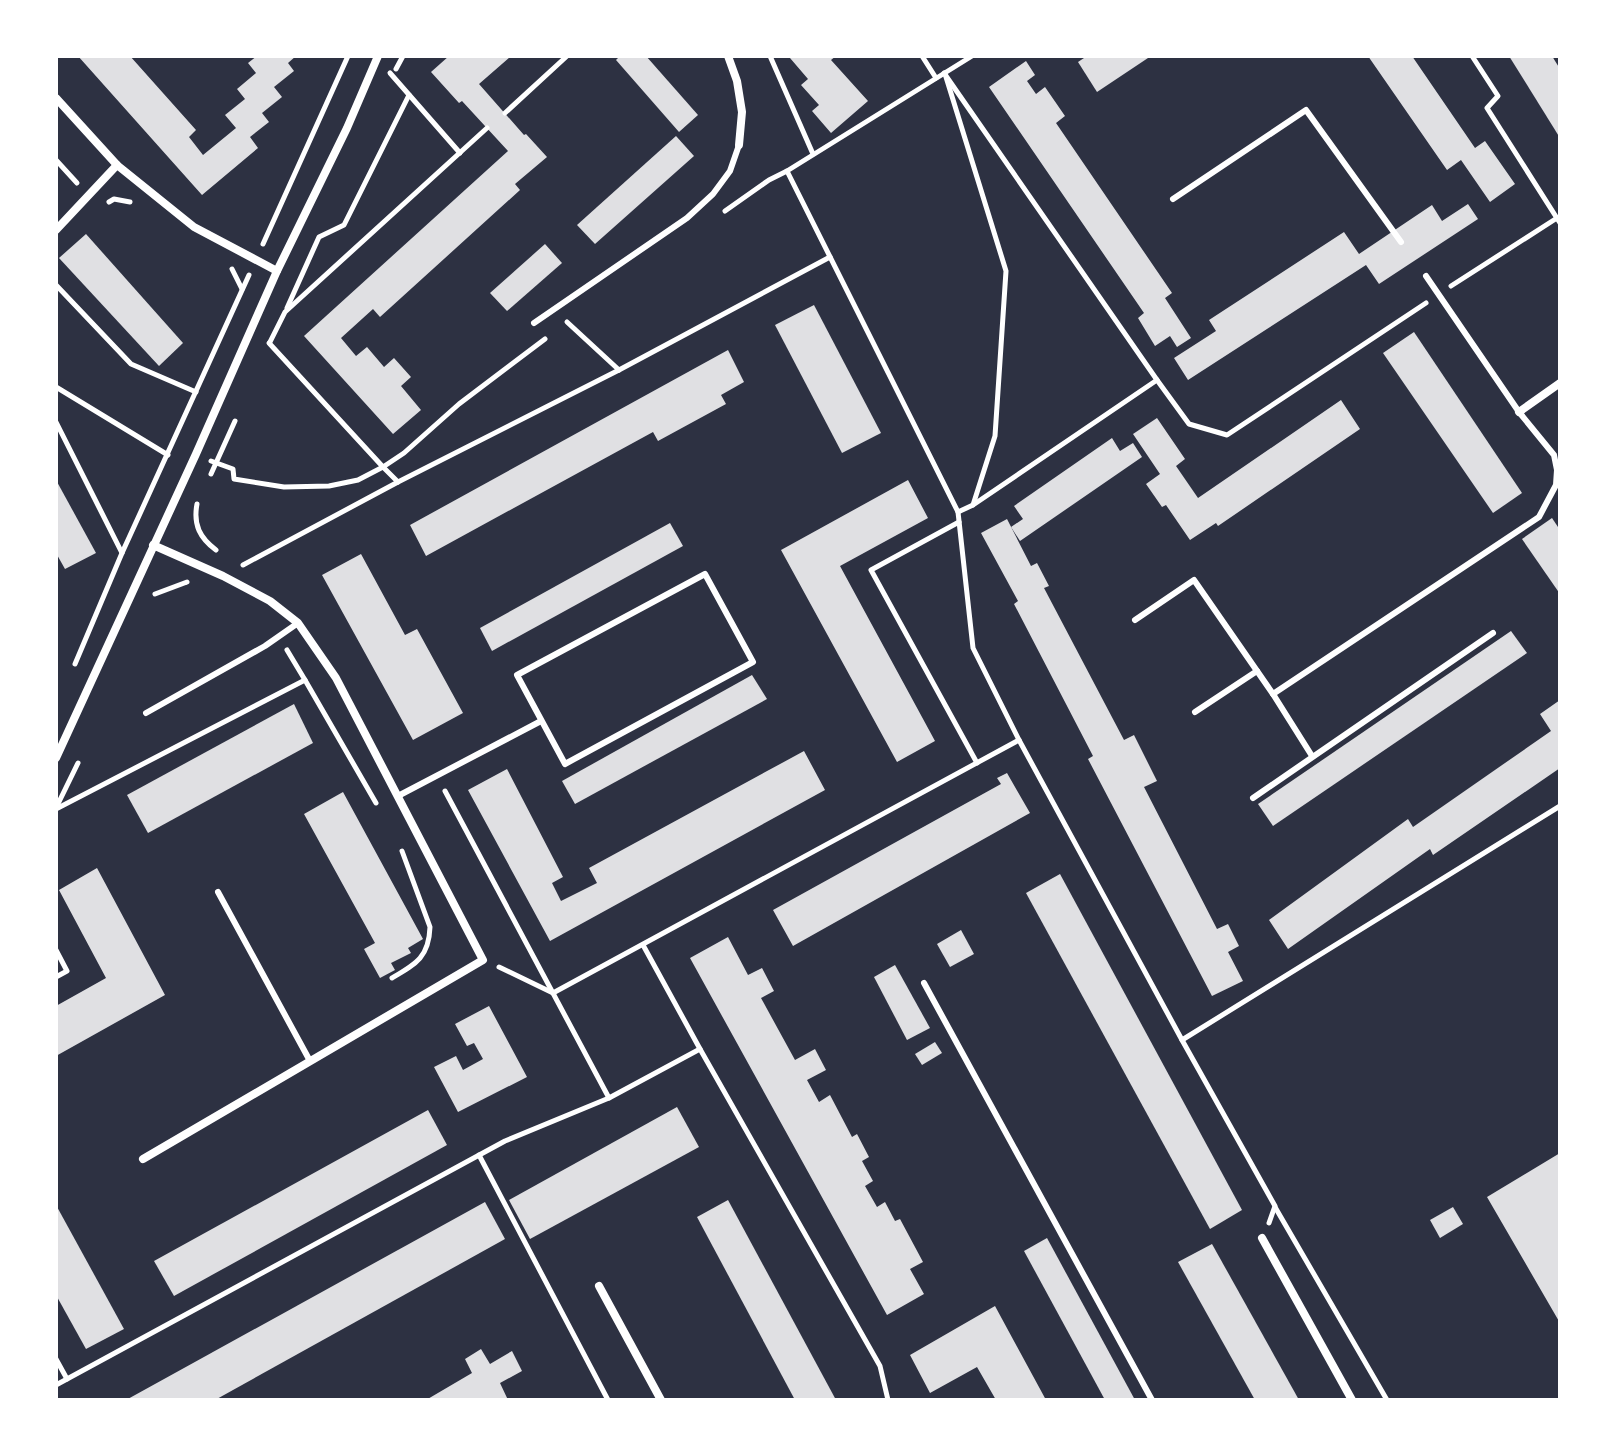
<svg xmlns="http://www.w3.org/2000/svg" width="1616" height="1456" viewBox="0 0 1616 1456" font-family="Montserrat,sans-serif">
<rect width="100%" height="100%" fill="#2d3142"/>
<!-- building -->
<g fill="#e0e0e3">
<polygon points="78,56 130,56 196,130 189,137 203,155 236,128 225,115 245,99 237,89 256,73 248,63 257,56 296,56 288,63 294,71 274,87 282,97 262,113 269,122 250,137 258,148 202,195"/>
<polygon points="449,56 511,56 479,84 524,135 526,134 547,157 515,184 520,190 380,317 373,309 341,338 356,356 367,347 384,367 394,358 411,377 401,386 421,410 393,434 304,336 508,151 462,101 459,103 431,72"/>
<polygon points="620,56 646,56 698,115 679,132 616,60"/>
<polygon points="792,56 836,56 831,60 868,101 831,133 812,111 819,105 801,85 808,79 790,58"/>
<polygon points="1087,56 1151,56 1097,92 1078,62"/>
<polygon points="1368,56 1412,56 1475,148 1485,141 1515,184 1490,202 1461,160 1447,170"/>
<polygon points="1509,56 1552,56 1560,69 1560,138"/>
<polygon points="1026,61 1035,75 1027,81 1036,94 1045,87 1065,116 1056,123 1172,293 1165,298 1191,338 1177,347 1170,336 1155,346 1138,318 1144,313 989,87"/>
<polygon points="676,136 694,156 595,244 577,225"/>
<polygon points="1468,204 1478,219 1379,284 1366,265 1188,380 1174,358 1216,331 1209,320 1344,232 1359,254 1432,205 1442,221"/>
<polygon points="86,234 183,343 159,366 59,258"/>
<polygon points="545,244 562,263 507,311 490,293"/>
<polygon points="814,305 881,433 842,453 775,325"/>
<polygon points="1414,332 1522,493 1493,513 1383,353"/>
<polygon points="728,350 744,382 721,395 726,404 658,441 653,432 426,556 410,525"/>
<polygon points="1341,400 1360,429 1218,526 1216,523 1190,540 1166,505 1162,507 1146,484 1160,474 1133,434 1157,418 1185,459 1176,466 1198,498"/>
<polygon points="1112,438 1120,451 1133,443 1142,457 1020,541 1011,527 1023,519 1014,506"/>
<polygon points="56,480 96,553 65,569 56,553"/>
<polygon points="908,480 928,518 840,566 935,741 897,762 781,550"/>
<polygon points="1552,518 1560,530 1560,594 1522,539"/>
<polygon points="1007,519 1031,566 1037,563 1049,586 1044,588 1124,740 1134,735 1157,781 1144,787 1217,929 1228,924 1239,946 1228,952 1243,981 1212,996 1088,759 1093,756 1014,604 1018,601 981,533"/>
<polygon points="670,523 683,546 492,651 480,628"/>
<polygon points="361,554 405,635 417,629 463,713 413,740 322,575"/>
<polygon points="1511,631 1527,653 1273,826 1258,804"/>
<polygon points="752,675 767,699 575,804 562,781"/>
<polygon points="1560,700 1560,768 1433,855 1430,849 1288,949 1269,920 1408,819 1413,827 1551,731 1540,714"/>
<polygon points="294,704 313,743 148,833 127,795"/>
<polygon points="804,751 825,790 550,941 468,790 507,769 563,877 552,883 561,901 597,883 589,868"/>
<polygon points="1007,773 1030,813 793,946 773,910 1001,784 997,778"/>
<polygon points="343,792 423,939 408,948 411,953 391,963 395,970 380,978 364,949 375,943 304,814"/>
<polygon points="97,868 165,995 56,1056 56,1006 106,978 59,890"/>
<polygon points="1060,874 1242,1210 1210,1229 1026,893"/>
<polygon points="961,930 974,954 950,967 937,944"/>
<polygon points="728,937 748,975 762,968 774,991 761,998 795,1060 815,1049 826,1070 807,1080 819,1102 830,1095 852,1137 857,1134 869,1157 862,1161 873,1181 865,1186 877,1207 885,1202 895,1221 900,1219 923,1262 910,1269 924,1294 887,1315 690,958"/>
<polygon points="895,965 930,1028 907,1040 874,977"/>
<polygon points="489,1006 527,1077 458,1112 434,1067 456,1056 463,1070 483,1059 474,1043 467,1046 455,1024"/>
<polygon points="935,1042 942,1053 922,1065 915,1054"/>
<polygon points="677,1107 699,1147 530,1239 509,1200"/>
<polygon points="428,1110 447,1145 174,1296 154,1261"/>
<polygon points="1560,1153 1560,1247 1558,1248 1560,1252 1560,1323 1487,1197"/>
<polygon points="728,1200 836,1400 795,1400 697,1217"/>
<polygon points="485,1202 505,1239 215,1400 126,1400"/>
<polygon points="56,1205 124,1329 86,1349 56,1295"/>
<polygon points="1453,1207 1463,1224 1440,1238 1430,1220"/>
<polygon points="1047,1238 1135,1400 1105,1400 1024,1251"/>
<polygon points="1212,1244 1299,1400 1255,1400 1178,1262"/>
<polygon points="995,1306 1046,1400 996,1400 977,1367 930,1393 910,1355"/>
<polygon points="481,1349 490,1364 512,1351 522,1371 500,1383 508,1400 426,1400 472,1373 465,1359"/>
</g>
<g fill="none" stroke-linecap="round" stroke-linejoin="round">
<!-- path -->
<g stroke="#fff" stroke-width="5">
<polyline points="770,56 813,154"/>
<polyline points="922,56 936,78"/>
<polyline points="1472,56 1498,96 1487,108 1560,223"/>
<polyline points="396,69 403,56"/>
<polyline points="390,73 460,153"/>
<polyline points="944,73 1157,380 1189,424 1227,435 1426,303"/>
<polyline points="946,77 1006,271 995,436 973,505"/>
<polyline points="505,113 567,56"/>
<polyline points="56,160 77,183"/>
<polyline points="787,171 958,512 973,648 1019,740 1182,1040 1275,1206 1269,1223"/>
<polyline points="109,202 114,199 130,202"/>
<polyline points="725,211 769,180 787,171 972,56"/>
<polyline points="263,244 348,56"/>
<polyline points="232,269 242,289"/>
<polyline points="56,285 131,364 196,392"/>
<polyline points="1451,286 1557,218"/>
<polyline points="287,308 319,237 344,225 409,95"/>
<polyline points="567,322 619,370"/>
<polyline points="270,342 285,312 487,128"/>
<polyline points="269,343 383,467 398,482"/>
<polyline points="56,387 168,455"/>
<polyline points="56,422 122,553"/>
<polyline points="211,461 233,469 234,479 284,487 329,486 358,480 383,467 404,453 459,404 545,339"/>
<polyline points="211,474 235,421"/>
<path d="M 197,504 C 193,525 200,538 216,550"/>
<polyline points="958,512 973,505 1157,380"/>
<polyline points="959,522 871,570 977,763"/>
<polyline points="243,565 398,482 619,370 830,257"/>
<polyline points="155,594 187,582"/>
<polyline points="287,650 305,680"/>
<polyline points="75,664 122,553 249,275"/>
<polyline points="445,791 609,1098"/>
<polyline points="56,808 78,763"/>
<polyline points="56,809 305,680 376,803"/>
<polyline points="643,945 700,1049"/>
<polyline points="56,950 67,971 56,977"/>
<polyline points="499,967 553,993 1019,740"/>
<path d="M 392,978 C 416,964 429,957 430,927 L 402,851"/>
<polyline points="1182,1040 1560,806"/>
<polyline points="479,1155 608,1400"/>
<polyline points="1275,1207 1387,1400"/>
<polyline points="56,1359 67,1379"/>
<polyline points="56,1385 505,1141 609,1098 700,1049 880,1366 888,1400"/>
</g>
<!-- service -->
<g stroke="#fff" stroke-width="6">
<polyline points="1173,199 1306,110 1401,242"/>
<polyline points="534,323 687,218 713,194 730,171 739,145"/>
<polygon points="705,574 753,662 565,764 517,675"/>
<polyline points="1135,620 1194,580 1273,694 1312,756"/>
<polyline points="1273,694 1539,517 1556,485 1557,470 1554,455 1519,412 1426,276"/>
<polyline points="1195,712 1257,671"/>
<polyline points="146,713 265,646 298,623"/>
<polyline points="398,796 541,721"/>
<polyline points="1253,798 1493,633"/>
<polyline points="218,892 310,1061"/>
<polyline points="924,983 1152,1400"/>
</g>
<!-- minor -->
<g stroke="#fff" stroke-width="8">
<polyline points="728,56 737,81 742,112 739,145"/>
<polyline points="56,98 117,165 194,227 277,271"/>
<polyline points="56,230 117,165"/>
<polyline points="1519,412 1560,383"/>
<polyline points="56,758 196,454 277,271 347,128 378,56"/>
<polyline points="143,1159 483,960 336,678 298,623 270,601 223,576 153,545"/>
<polyline points="1262,1238 1352,1400"/>
<polyline points="599,1286 661,1400"/>
</g>
</g>
<!-- border -->
<rect width="1616" height="1456" fill="none" stroke="#ffffff" stroke-width="116"/>
</svg>
